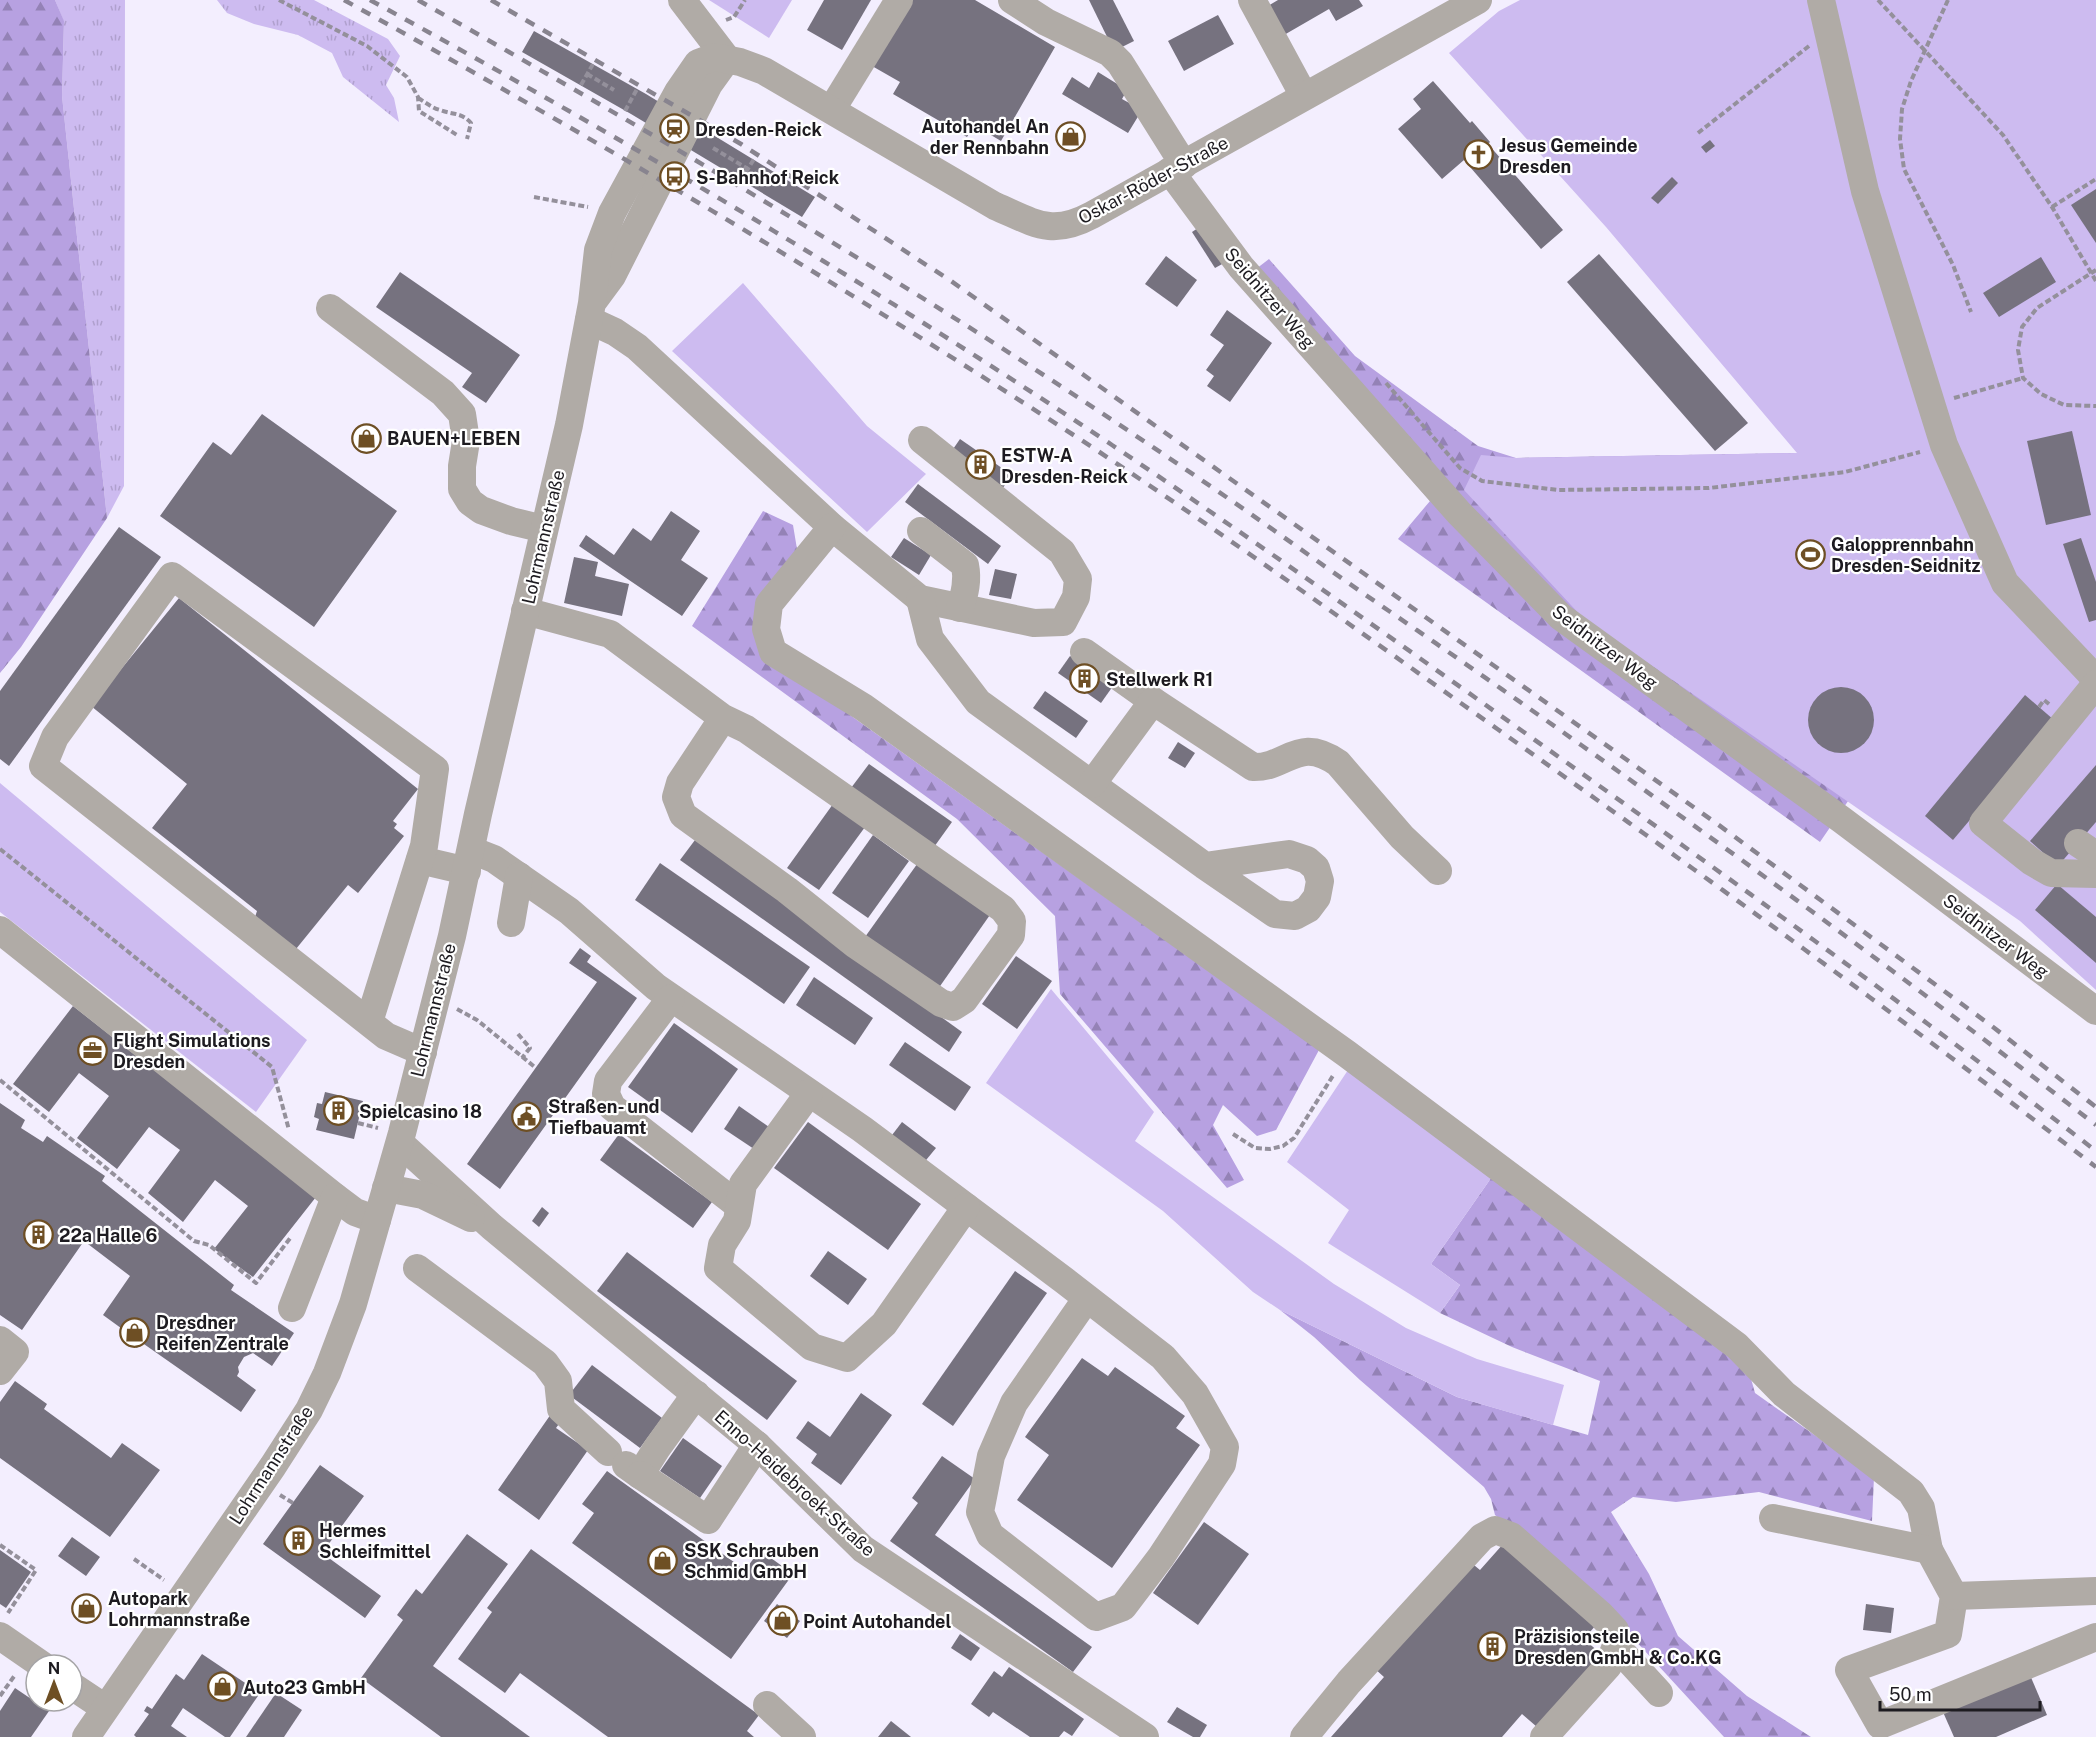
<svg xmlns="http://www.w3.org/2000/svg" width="2096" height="1737" viewBox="0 0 2096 1737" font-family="'Public Sans',sans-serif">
<defs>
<pattern id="grass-tufts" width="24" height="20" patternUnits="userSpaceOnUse" patternTransform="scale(1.5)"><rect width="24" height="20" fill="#cdbbf0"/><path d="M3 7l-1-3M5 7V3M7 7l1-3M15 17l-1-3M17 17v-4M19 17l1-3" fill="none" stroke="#b0a0ce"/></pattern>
<pattern id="forest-firs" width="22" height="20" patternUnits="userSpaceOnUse" patternTransform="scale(1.5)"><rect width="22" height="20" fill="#b7a1e1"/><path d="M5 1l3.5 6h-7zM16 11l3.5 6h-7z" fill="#9482b6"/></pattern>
</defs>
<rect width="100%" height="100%" fill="#f3eefe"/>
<!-- grass -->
<g fill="url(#grass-tufts)">
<polygon points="55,0 125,0 124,486 107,518 62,96 64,22"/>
<polygon points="217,0 314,0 388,39 400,56 386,85 394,98 399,122 343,77 332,53 298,35 254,24 227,13"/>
</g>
<!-- forest -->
<g fill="url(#forest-firs)">
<polygon points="0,0 55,0 64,21 62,96 107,518 21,647 0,673"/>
<polygon points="1269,259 1355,356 1478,446 1516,458 1797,453 1857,788 1820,842 1398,539 1430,501 1239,282"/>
<polygon points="763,511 793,525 798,555 759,650 1319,1050 1276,1130 1257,1136 1223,1105 1213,1125 1244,1180 1227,1188 1060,994 1055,916 957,819 692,626"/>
<polygon points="1496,1171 1746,1361 1755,1393 1874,1477 1872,1521 1759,1492 1676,1502 1633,1497 1611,1512 1649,1574 1678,1636 1747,1696 1811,1737 1724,1737 1597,1599 1495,1515 1491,1499 1484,1487 1360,1380 1314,1337 1280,1310 1457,1397 1588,1435 1600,1381 1512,1347 1440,1313 1460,1285 1431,1264"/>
</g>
<!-- garden -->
<g fill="#cdbbf0">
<polygon points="709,0 792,0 769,38"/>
<polygon points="1520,0 2096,0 2096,990 2020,921 1583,618 1464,490 1481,455 1516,458 1797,453 1606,227 1449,53 1499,11"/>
<polygon points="743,283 867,426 926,474 867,532 672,351"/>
<polygon points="0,783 307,1040 256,1112 0,912"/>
<polygon points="1051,989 1154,1112 1135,1141 1334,1284 1406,1328 1477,1359 1564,1385 1553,1425 1457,1397 1280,1310 1253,1292 1163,1211 986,1083"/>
<polygon points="1348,1070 1496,1171 1431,1264 1460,1285 1440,1313 1328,1243 1349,1210 1287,1162"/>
</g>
<!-- building -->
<g fill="#76727f">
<polygon points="824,0 871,0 842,50 807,30"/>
<polygon points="911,0 975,0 1055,47 1001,141 974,125 967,137 893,94 900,82 872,66"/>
<polygon points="1089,0 1113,0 1134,41 1114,51"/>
<polygon points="1278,0 1359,0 1363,6 1336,21 1329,9 1284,35 1268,6"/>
<polygon points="1218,15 1234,44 1184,71 1168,41"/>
<polygon points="534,31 646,94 815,197 802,217 631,114 522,52"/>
<polygon points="1098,72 1127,90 1122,99 1142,110 1128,133 1062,94 1072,77 1089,88"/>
<polygon points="1433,81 1470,123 1472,121 1490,142 1488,144 1563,230 1541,249 1464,160 1442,179 1398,129 1421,109 1413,99"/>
<polygon points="1710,140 1715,146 1706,153 1701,147"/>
<polygon points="1672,177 1678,183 1658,204 1651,198"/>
<polygon points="2096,189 2096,243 2071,205"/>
<polygon points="1201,226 1224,263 1215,268 1192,232"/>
<polygon points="1599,254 1748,423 1715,451 1567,282"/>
<polygon points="1166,256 1197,280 1177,307 1145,284"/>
<polygon points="2041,257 2056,282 1999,317 1983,293"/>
<polygon points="400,272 520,355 486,403 462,387 472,373 376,307"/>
<polygon points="1227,310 1272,343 1230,402 1207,386 1214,376 1206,370 1224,345 1210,335"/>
<polygon points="262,414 397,511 314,627 160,516 213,442 231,455"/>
<polygon points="2072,431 2091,515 2046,525 2027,441"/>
<polygon points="960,439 1012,475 1000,492 949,455"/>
<polygon points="918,484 1001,546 988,564 905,502"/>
<polygon points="671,511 700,531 681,560 708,578 682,616 579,546 586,535 614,555 633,528 651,541"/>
<polygon points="119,527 161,557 9,766 0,759 0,691"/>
<polygon points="904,538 931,555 919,575 891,557"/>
<polygon points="2081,538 2096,582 2096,620 2089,622 2063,544"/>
<polygon points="574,557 598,562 595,576 629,584 622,616 564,603"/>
<polygon points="995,569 1017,574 1011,599 989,595"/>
<polygon points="179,598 418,789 393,821 397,824 394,828 404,836 358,893 348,885 296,949 255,917 257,911 152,828 187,784 91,706"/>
<polygon points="1070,656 1113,686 1101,703 1058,673"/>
<circle cx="1841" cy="720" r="33"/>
<polygon points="1045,691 1088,721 1076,738 1033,708"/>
<polygon points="2025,695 2054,720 1953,840 1925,816"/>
<polygon points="1178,742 1195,753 1185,768 1168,758"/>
<polygon points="869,764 952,822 934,847 851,788"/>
<polygon points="2096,765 2096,822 2058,866 2030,841"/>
<polygon points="833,804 865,827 819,890 787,868"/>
<polygon points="873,835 909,861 868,918 832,893"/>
<polygon points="695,840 962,1032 949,1052 680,860"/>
<polygon points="920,860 992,912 938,989 865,937"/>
<polygon points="660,863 810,967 784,1004 635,900"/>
<polygon points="2057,884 2096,917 2096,963 2035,910"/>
<polygon points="580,948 591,956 587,962 637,998 500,1189 467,1164 597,982 569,963"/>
<polygon points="1016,956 1052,981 1017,1029 982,1004"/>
<polygon points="814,977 873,1018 855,1045 796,1005"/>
<polygon points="73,1006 316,1197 253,1277 214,1249 248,1206 215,1180 183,1222 148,1193 180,1150 149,1127 117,1169 77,1138 109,1096 79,1073 49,1112 13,1084"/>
<polygon points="674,1023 738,1069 692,1133 628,1087"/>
<polygon points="905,1042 971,1087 955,1111 889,1065"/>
<polygon points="325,1092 363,1101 354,1139 316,1130 319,1119 314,1117 317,1103 322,1104"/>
<polygon points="0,1103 25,1120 21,1128 43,1142 47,1136 105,1176 102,1181 234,1285 231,1290 294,1333 272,1366 253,1353 244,1357 238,1367 239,1372 237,1376 256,1390 241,1412 141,1342 137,1348 121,1337 125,1331 103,1315 130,1276 84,1241 22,1330 0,1315"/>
<polygon points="739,1106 769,1127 754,1149 724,1129"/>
<polygon points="808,1122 921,1204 888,1250 774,1168"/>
<polygon points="902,1122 936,1148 922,1165 889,1139"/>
<polygon points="619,1134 712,1202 693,1228 600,1160"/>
<polygon points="542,1207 549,1213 539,1227 532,1221"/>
<polygon points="828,1251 867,1279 848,1305 810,1276"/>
<polygon points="627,1252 797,1381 767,1420 597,1291"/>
<polygon points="1015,1271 1047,1293 953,1426 922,1404"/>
<polygon points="1082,1358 1108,1376 1115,1367 1185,1416 1176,1428 1200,1445 1112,1568 1017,1500 1049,1455 1025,1437"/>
<polygon points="592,1365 662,1418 640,1448 569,1395"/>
<polygon points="15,1381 47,1404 44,1409 111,1458 122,1443 160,1470 110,1537 0,1458 0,1402"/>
<polygon points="861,1393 892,1415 841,1485 811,1463 817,1454 796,1438 808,1421 830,1437"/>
<polygon points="551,1414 561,1421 556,1428 588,1450 539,1520 498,1490"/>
<polygon points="683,1438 722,1466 700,1498 660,1471"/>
<polygon points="942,1456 975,1479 935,1535 1092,1647 1073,1672 890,1541 918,1503 912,1498"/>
<polygon points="320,1465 364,1496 322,1553 381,1596 365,1618 263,1544"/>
<polygon points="607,1471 745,1570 760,1550 793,1574 731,1659 572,1543 594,1513 582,1504"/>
<polygon points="1204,1522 1249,1554 1198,1625 1153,1593"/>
<polygon points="467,1534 508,1564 433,1666 530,1737 441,1737 361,1678 403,1620 397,1615 416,1589 422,1594"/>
<polygon points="72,1537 100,1557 86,1576 58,1556"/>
<polygon points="1504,1543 1596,1625 1584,1639 1601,1654 1537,1727 1522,1714 1502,1737 1331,1737 1384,1677 1374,1668 1469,1561 1480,1570"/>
<polygon points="531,1549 759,1715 747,1731 754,1737 608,1737 520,1673 505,1693 458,1659 492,1612 487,1608"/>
<polygon points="0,1550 31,1572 6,1608 0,1604"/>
<polygon points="777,1604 800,1621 787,1638 764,1621"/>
<polygon points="1866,1604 1894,1608 1891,1633 1863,1630"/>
<polygon points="960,1634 980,1648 971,1661 951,1648"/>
<polygon points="202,1654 260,1693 230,1737 225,1737 183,1708 171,1726 187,1737 136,1737 134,1735 149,1714 144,1711 147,1706 152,1709 176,1674 184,1680"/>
<polygon points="1009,1667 1084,1719 1072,1736 1064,1731 1059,1737 1030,1737 993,1712 989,1717 971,1704 994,1671 1002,1677"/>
<polygon points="2030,1675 2047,1715 1996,1737 1954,1737 1943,1712"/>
<polygon points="15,1688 49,1711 31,1737 0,1737 0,1711"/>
<polygon points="276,1693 302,1710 284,1737 246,1737"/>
<polygon points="1177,1707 1207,1725 1200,1737 1193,1737 1167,1722"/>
<polygon points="891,1721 911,1737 878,1737"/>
</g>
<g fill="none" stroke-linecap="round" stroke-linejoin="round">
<!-- path -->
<g stroke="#94909b" stroke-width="4" stroke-dasharray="6 3" stroke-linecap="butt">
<polyline points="279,0 367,46 407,77 418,97 419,111 457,135"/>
<polyline points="1878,0 2003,135 2052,207 2096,281"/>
<polyline points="1948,0 1911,81 1902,109 1900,139 1904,169 1953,265 1971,312"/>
<polyline points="726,20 734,17 745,0"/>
<polyline points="587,74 614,90"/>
<polyline points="581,85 593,64"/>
<path d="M 418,98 C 425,102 432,108 440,110 C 453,115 461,112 471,123 L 467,139"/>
<polyline points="625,111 637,89"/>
<polyline points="1698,133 1809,46"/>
<polyline points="713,148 748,169"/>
<polyline points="741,180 754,159"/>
<polyline points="534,197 588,207"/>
<polyline points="2052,207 2096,179"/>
<polyline points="2096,270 2037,308 2022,327 2018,350 2023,378 2041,394 2064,405 2096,406"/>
<polyline points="1386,383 1460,468 1482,481 1558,490 1709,488 1845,472 1920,452"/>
<polyline points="1954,398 2023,378"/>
<polyline points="2039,707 2044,700 2049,704"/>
<polyline points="0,849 272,1067 289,1130"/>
<polyline points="457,1009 477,1020 536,1068"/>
<polyline points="518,1034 530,1048 522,1058"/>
<polyline points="0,1080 194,1241 209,1245 256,1283 291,1237"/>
<polyline points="358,1123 378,1128"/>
<polyline points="1233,1134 1255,1148 1270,1149 1283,1146 1294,1138 1334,1074"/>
<polyline points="280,1495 293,1503"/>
<polyline points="0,1545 36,1570 8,1613"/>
<polyline points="134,1559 164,1580"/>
<polyline points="0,1696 15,1675"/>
</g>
<!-- minor -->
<g stroke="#b0aba6" stroke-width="28">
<polyline points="682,0 727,59"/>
<polyline points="1012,0 1046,22 1110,53 1120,63 1184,165"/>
<polyline points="1252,0 1304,96"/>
<polyline points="1821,0 1865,191 1944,445 2005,583 2096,679"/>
<polyline points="832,109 899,0"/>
<polyline points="1170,171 1241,267 1459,513 1561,617 1842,820 2096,1011"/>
<polyline points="595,299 612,276 709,84 727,59"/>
<polyline points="330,308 443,393 462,414 466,441 462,466 462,489 470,502 481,510 511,521 544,529"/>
<polyline points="589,320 615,332 637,347 832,527 920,599 1034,623 1063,622 1076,597 1078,579 1062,552 922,440"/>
<polyline points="832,527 769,604 766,629 773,652 863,707 1347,1054 1737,1346 1784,1394 1911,1492 1921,1508 1929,1550"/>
<path d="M 921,531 L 965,565 C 968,580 965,593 960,608"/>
<polyline points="920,599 930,639 978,702 1205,866 1275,914 1295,916 1308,909 1317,897 1320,881 1316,868 1307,860 1289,854 1205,866"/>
<polyline points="525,611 610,634 723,718 746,729 1003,909 1012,921 1011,935 964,1000 953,1007 941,1003 856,945 787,890 683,815 676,797 680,783 723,718"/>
<polyline points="1084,652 1153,701"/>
<polyline points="2096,684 1983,823 2032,862 2051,873 2096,874"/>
<path d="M 1092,784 L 1153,701 L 1253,767 C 1288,768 1298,735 1338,763 L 1402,837 L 1438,871"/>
<polyline points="2078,843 2096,855"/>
<polyline points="471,850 494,859 569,911 656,987 862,1129 1065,1281 1163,1357 1195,1394 1225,1447 1222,1464 1161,1557 1123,1607 1096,1617 990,1535 980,1512 991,1456 1014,1403 1087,1298"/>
<polyline points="420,860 467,871"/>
<polyline points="511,923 519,876"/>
<polyline points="0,930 335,1197 355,1212 377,1220"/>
<polyline points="671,998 608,1081 606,1094 612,1107 739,1206"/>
<polyline points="369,1022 424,846 435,769 172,576 55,737 43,766 386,1036 423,1052"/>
<polyline points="809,1093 743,1184 737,1221 722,1245 718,1268 812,1347 847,1358 884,1324 966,1207"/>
<polyline points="400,1143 492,1227 757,1445 863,1549 1145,1737"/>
<polyline points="386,1188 423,1195 471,1218"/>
<polyline points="417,1268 545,1363 558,1381 561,1409 608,1452"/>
<polyline points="292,1308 335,1197"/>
<polyline points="0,1340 15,1352 0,1371"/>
<polyline points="626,1465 640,1475 657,1448 696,1394"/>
<polyline points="640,1475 708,1520 757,1445"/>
<polyline points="1773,1518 1929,1550 1954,1596 1948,1634 1849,1670 1880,1725 2096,1637"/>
<polyline points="1954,1596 2096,1591"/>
<polyline points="0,1636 42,1665"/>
<polyline points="1616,1646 1659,1693"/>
<polyline points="72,1686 105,1708"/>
<polyline points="767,1705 802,1737"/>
<path d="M 86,1737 L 273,1466 L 309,1410 L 327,1373 L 353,1304 L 402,1133 L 452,936 L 478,814 L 569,425 L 592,303 L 598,250 L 612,213 L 678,92 L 698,63 L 714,57 L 740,62 L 764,71 L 995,206 C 1035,223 1051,237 1092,215 L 1478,0"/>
<polyline points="1304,1737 1349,1682 1482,1537 1495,1530 1511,1536 1601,1615 1615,1630 1616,1646 1608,1666 1544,1737"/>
</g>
<!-- rail -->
<g stroke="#88848f" stroke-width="4.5" stroke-dasharray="10 10" stroke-linecap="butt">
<path d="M 344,0 C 592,137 834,280 1072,434 C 1202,519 1328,609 1455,699 C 1671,852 1886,1006 2096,1167"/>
<path d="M 370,0 C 623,138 872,285 1112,445 C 1260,544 1404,647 1549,750 C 1733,881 1917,1013 2096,1151"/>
<path d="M 418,0 C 574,89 729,178 882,273 C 1006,349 1128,429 1248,512 C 1295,545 1342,579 1389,611 C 1629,776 1865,947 2096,1125"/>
<polyline points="491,0 741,144 951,281 1716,823 1993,1027 2096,1107"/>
</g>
</g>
<!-- icons -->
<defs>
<symbol id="station-ring" viewBox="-11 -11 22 22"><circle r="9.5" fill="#fff" stroke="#6e4f24" stroke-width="1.5"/><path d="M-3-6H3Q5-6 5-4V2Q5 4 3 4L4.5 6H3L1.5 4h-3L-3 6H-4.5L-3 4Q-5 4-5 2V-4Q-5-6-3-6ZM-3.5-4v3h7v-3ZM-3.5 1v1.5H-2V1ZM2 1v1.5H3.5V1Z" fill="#6e4f24"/></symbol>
<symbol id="shop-ring" viewBox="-11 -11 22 22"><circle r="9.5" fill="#fff" stroke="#6e4f24" stroke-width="1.5"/><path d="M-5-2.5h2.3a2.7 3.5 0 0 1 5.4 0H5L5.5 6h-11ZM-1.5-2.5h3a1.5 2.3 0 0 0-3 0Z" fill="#6e4f24"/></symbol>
<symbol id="church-ring" viewBox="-11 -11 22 22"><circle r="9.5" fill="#fff" stroke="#6e4f24" stroke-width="1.5"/><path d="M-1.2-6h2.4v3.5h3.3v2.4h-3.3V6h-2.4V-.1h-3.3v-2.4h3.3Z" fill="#6e4f24"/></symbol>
<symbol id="bus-ring" viewBox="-11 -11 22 22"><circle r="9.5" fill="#fff" stroke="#6e4f24" stroke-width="1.5"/><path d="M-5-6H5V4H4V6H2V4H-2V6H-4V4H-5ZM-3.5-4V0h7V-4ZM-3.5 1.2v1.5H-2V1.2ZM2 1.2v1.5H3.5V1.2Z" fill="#6e4f24"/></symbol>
<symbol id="building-ring" viewBox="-11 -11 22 22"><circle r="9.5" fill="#fff" stroke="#6e4f24" stroke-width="1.5"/><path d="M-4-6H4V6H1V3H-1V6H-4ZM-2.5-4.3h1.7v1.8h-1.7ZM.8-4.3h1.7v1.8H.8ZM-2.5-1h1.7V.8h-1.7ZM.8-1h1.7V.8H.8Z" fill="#6e4f24"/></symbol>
<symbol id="stadium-ring" viewBox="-11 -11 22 22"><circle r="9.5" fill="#fff" stroke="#6e4f24" stroke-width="1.5"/><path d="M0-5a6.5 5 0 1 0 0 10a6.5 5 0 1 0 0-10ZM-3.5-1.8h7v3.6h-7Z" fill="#6e4f24"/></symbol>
<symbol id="office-ring" viewBox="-11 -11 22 22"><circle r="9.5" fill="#fff" stroke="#6e4f24" stroke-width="1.5"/><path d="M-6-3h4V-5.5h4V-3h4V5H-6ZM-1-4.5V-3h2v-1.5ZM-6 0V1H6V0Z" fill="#6e4f24"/></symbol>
<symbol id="civic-ring" viewBox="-11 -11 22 22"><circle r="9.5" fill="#fff" stroke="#6e4f24" stroke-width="1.5"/><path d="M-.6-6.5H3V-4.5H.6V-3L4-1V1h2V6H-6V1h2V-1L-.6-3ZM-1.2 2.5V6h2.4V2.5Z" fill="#6e4f24"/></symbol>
</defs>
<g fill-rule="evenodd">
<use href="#station-ring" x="658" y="112" width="33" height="33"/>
<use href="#shop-ring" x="1054" y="120" width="33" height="33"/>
<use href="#church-ring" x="1462" y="138" width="33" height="33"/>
<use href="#bus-ring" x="658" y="160" width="33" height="33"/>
<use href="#shop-ring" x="350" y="422" width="33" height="33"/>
<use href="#building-ring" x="964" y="448" width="33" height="33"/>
<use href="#stadium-ring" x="1794" y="538" width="33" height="33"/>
<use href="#building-ring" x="1068" y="662" width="33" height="33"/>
<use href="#office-ring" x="76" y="1034" width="33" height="33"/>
<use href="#building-ring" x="322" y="1094" width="33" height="33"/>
<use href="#civic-ring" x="510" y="1100" width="33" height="33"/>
<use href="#building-ring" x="22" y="1218" width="33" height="33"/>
<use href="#shop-ring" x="118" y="1316" width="33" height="33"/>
<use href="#building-ring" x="282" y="1524" width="33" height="33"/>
<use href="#shop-ring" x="646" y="1544" width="33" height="33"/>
<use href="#shop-ring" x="70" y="1592" width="33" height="33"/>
<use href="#shop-ring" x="766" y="1604" width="33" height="33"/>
<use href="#building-ring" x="1476" y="1630" width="33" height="33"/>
<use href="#shop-ring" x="206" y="1670" width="33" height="33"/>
</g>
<g text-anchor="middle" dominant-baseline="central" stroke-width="4.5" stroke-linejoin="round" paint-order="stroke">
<!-- poi labels -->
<g font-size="18" font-weight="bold" fill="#1d1b20" stroke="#fff" text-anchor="start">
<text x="1049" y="126" text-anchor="end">Autohandel An<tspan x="1049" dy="21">der Rennbahn</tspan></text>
<text x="695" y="129">Dresden-Reick</text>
<text x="1499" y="145">Jesus Gemeinde<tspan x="1499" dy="21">Dresden</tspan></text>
<text x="696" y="177">S-Bahnhof Reick</text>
<text x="387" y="438">BAUEN+LEBEN</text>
<text x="1001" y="455">ESTW-A<tspan x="1001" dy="21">Dresden-Reick</tspan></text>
<text x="1831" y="544">Galopprennbahn<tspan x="1831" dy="21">Dresden-Seidnitz</tspan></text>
<text x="1106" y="679">Stellwerk R1</text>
<text x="113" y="1040">Flight Simulations<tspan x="113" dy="21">Dresden</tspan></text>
<text x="548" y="1106">Straßen- und<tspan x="548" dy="21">Tiefbauamt</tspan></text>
<text x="359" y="1111">Spielcasino 18</text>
<text x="59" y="1235">22a Halle 6</text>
<text x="156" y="1322">Dresdner<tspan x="156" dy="21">Reifen Zentrale</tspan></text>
<text x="319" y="1530">Hermes<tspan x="319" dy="21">Schleifmittel</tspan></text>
<text x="684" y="1550">SSK Schrauben<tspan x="684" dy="21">Schmid GmbH</tspan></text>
<text x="108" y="1598">Autopark<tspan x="108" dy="21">Lohrmannstraße</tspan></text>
<text x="803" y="1621">Point Autohandel</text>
<text x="1514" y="1636">Präzisionsteile<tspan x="1514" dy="21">Dresden GmbH &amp; Co.KG</tspan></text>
<text x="243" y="1687">Auto23 GmbH</text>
</g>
<!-- street labels -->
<g font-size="18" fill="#1d1b20" stroke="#fff">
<text transform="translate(1153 180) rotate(-28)">Oskar-Röder-Straße</text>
<text transform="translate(1270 298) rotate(49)">Seidnitzer Weg</text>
<text transform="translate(543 537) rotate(-77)">Lohrmannstraße</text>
<text transform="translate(1605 647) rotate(37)">Seidnitzer Weg</text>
<text transform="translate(1996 936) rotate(37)">Seidnitzer Weg</text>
<text transform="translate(433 1010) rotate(-76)">Lohrmannstraße</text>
<text transform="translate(271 1465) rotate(-57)">Lohrmannstraße</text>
<text transform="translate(795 1483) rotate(42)">Enno-Heidebroek-Straße</text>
</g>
</g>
<!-- north arrow -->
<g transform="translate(54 1683)"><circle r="28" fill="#ffffff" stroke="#a5a4a6" stroke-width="1.5"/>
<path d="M0-4.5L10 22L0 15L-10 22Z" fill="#6e4f24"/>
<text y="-9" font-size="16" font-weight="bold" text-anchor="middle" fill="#1d1b20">N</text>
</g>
<!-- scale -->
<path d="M1880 1701v9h160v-9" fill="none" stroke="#1d1b20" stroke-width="3"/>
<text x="1889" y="1701" font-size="18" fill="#1d1b20" stroke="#ffffff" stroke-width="4.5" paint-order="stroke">50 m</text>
</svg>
